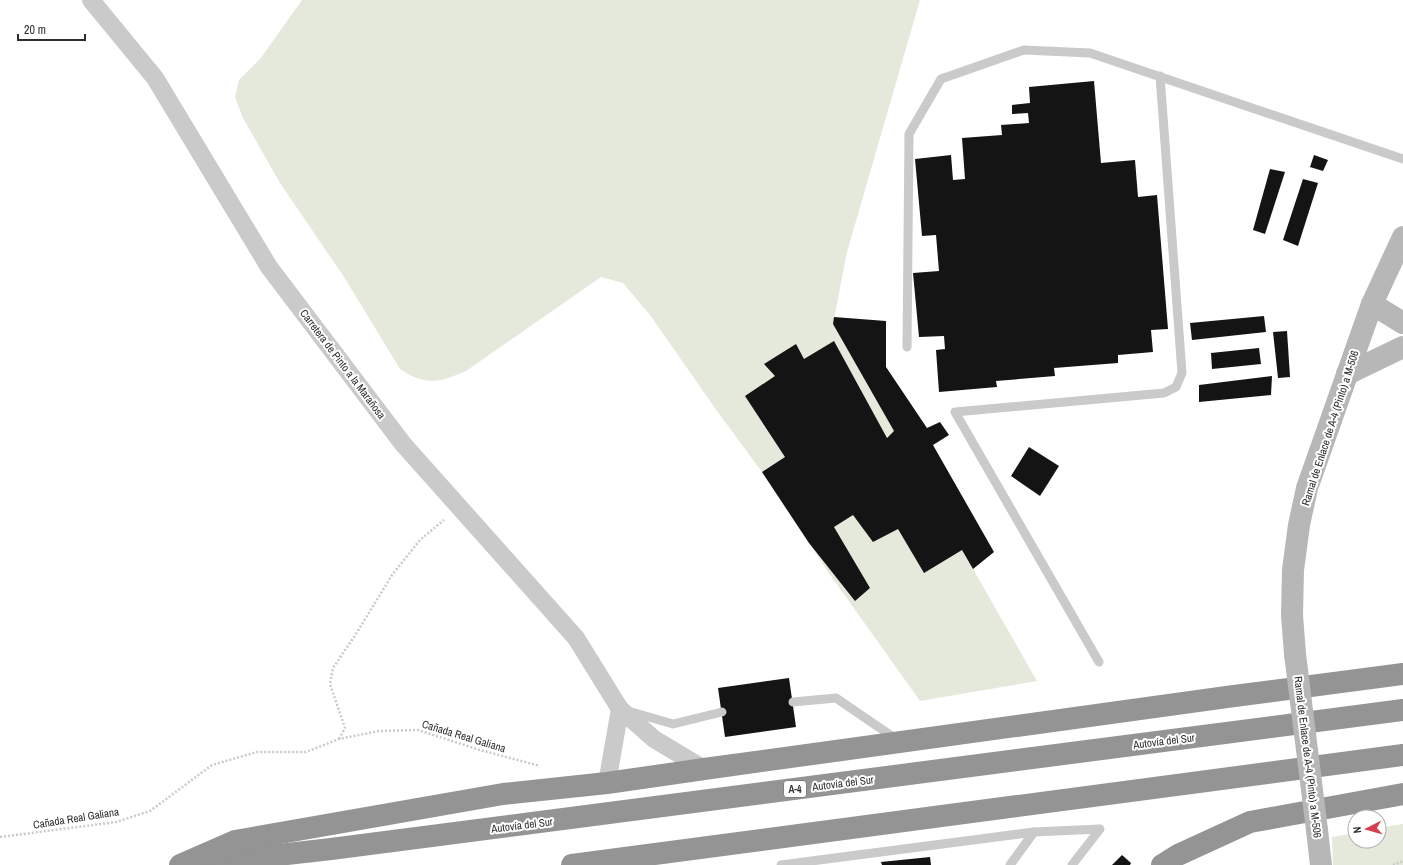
<svg xmlns="http://www.w3.org/2000/svg" width="1403" height="865" viewBox="0 0 1403 865" font-family="'Archivo Narrow',sans-serif">
<rect width="100%" height="100%" fill="#fff"/>
<!-- green -->
<g fill="#e4e9dc">
<path d="M 302,0 L 920,0 L 847,252 L 833,324 L 1037,681 L 920,701 L 826,569 L 762,472 L 717,411 L 650,315 L 623,283 L 601,277 L 466,371 C 439,383 426,386 400,369 L 344,277 L 280,183 L 243,118 L 235,97 L 239,80 L 260,59 Z"/>
<polygon points="1403,824 1403,865 1333,865 1332,837 1355,833 1355,841 1379,841 1379,828"/>
</g>
<!-- building -->
<g fill="#141414">
<polygon points="1094,81 1101,163 1135,160 1138,197 1157,195 1168,329 1151,330 1153,352 1118,355 1118,363 1054,368 1055,376 996,381 997,387 939,392 936,350 945,349 944,336 919,337 913,273 939,271 936,235 922,236 915,159 951,155 953,180 965,179 962,138 1002,135 1001,125 1029,123 1028,113 1012,114 1012,105 1030,103 1029,87"/>
<polygon points="1314,155 1328,160 1323,171 1310,167"/>
<polygon points="1270,169 1285,172 1265,234 1253,230"/>
<polygon points="1303,179 1318,183 1298,246 1283,240"/>
<polygon points="1264,316 1266,332 1192,340 1190,323"/>
<polygon points="834,317 886,321 886,367 927,428 940,422 949,435 933,445 994,552 973,569 962,550 924,573 898,529 873,542 853,515 834,527 870,588 855,601 809,543 762,472 785,457 745,396 775,376 764,364 796,344 804,359 834,341 887,438 894,431 833,324"/>
<polygon points="1287,331 1290,377 1278,378 1273,332"/>
<polygon points="1259,348 1261,364 1212,369 1211,353"/>
<polygon points="1272,376 1271,395 1199,402 1199,385"/>
<polygon points="1029,447 1059,466 1040,496 1011,476"/>
<polygon points="789,678 796,727 725,737 718,688"/>
<polygon points="1122,855 1131,863 1130,865 1112,865"/>
<polygon points="930,857 931,865 882,865 881,862"/>
</g>
<g fill="none" stroke-linecap="round" stroke-linejoin="round">
<!-- path -->
<g stroke="#cacaca" stroke-width="2.5" stroke-dasharray="2 2" stroke-linecap="butt">
<polyline points="339,739 345,728 330,684 333,668 356,634 392,575 420,540 444,520"/>
<polyline points="0,837 116,822 150,811 212,765 257,752 306,752 339,739 379,731 418,730 480,750 540,766"/>
<polyline points="1393,865 1403,861"/>
</g>
<!-- service -->
<g stroke="#cacaca" stroke-width="9">
<polyline points="907,347 909,134 941,79 1024,50 1090,53 1403,159"/>
<polyline points="1099,662 955,412 1164,393 1176,387 1182,373 1160,76"/>
<polyline points="793,702 836,698 896,739"/>
<polyline points="628,711 673,724 722,712"/>
<polyline points="781,865 1034,832 1100,829 1072,865"/>
<polyline points="1010,865 1034,832"/>
</g>
<!-- minor -->
<g stroke="#cacaca" stroke-width="18">
<polyline points="91,0 155,78 269,267 403,444 576,638 620,709 654,739 704,769"/>
<polyline points="607,783 620,709"/>
</g>
<!-- secondary -->
<g stroke="#b7b7b7" stroke-width="22">
<polyline points="1372,304 1403,323"/>
<polyline points="1347,374 1403,347"/>
<polyline points="1295,654 1292,615 1293,570 1299,525 1307,488 1372,304 1403,237"/>
<polyline points="1317,830 1321,865"/>
</g>
<!-- motorway -->
<g stroke="#949494" stroke-width="22">
<polyline points="200,864 331,849 1403,710"/>
<polyline points="180,865 235,841 503,794 607,783 704,769 1234,696 1403,674"/>
<polyline points="572,865 1403,755"/>
<polyline points="1162,865 1178,855 1250,822 1403,794"/>
</g>
<!-- secondary-bridge -->
<polyline stroke="#b7b7b7" stroke-width="22" points="1295,654 1317,830"/>
</g>
<g text-anchor="middle" dominant-baseline="central" stroke-width="4" stroke-linejoin="round" paint-order="stroke">
<!-- shield labels -->
<rect fill="#fff" stroke="#6c6c6c" stroke-width="1" x="784" y="781" width="22" height="16" rx="3"/>
<g font-size="10" font-weight="bold" fill="#2d2d2d">
<text x="795" y="789">A-4</text>
</g>
<!-- street labels -->
<g font-size="11" fill="#2d2d2d" stroke="#fff">
<text transform="translate(343 364) rotate(53)">Carretera de Pinto a la Marañosa</text>
<text transform="translate(1330 428) rotate(-72)">Ramal de Enlace de A-4 (Pinto) a M-506</text>
<text transform="translate(464 736) rotate(17)">Cañada Real Galiana</text>
<text transform="translate(1164 741) rotate(-7)">Autovía del Sur</text>
<text transform="translate(1308 757) rotate(83)">Ramal de Enlace de A-4 (Pinto) a M-506</text>
<text transform="translate(843 783) rotate(-7)">Autovía del Sur</text>
<text transform="translate(76 818) rotate(-9)">Cañada Real Galiana</text>
<text transform="translate(522 825) rotate(-7)">Autovía del Sur</text>
</g>
</g>
<!-- north arrow -->
<g transform="translate(1367 829) rotate(264)"><circle r="19" fill="#ffffff" stroke="#ababab"/>
<path d="M0-3L7 15L0 10L-7 15Z" fill="#d53e50"/>
<text y="-6" font-size="11" font-weight="bold" text-anchor="middle" fill="#2d2d2d">N</text>
</g>
<!-- scale -->
<path d="M18 34v6h67v-6" fill="none" stroke="#2d2d2d" stroke-width="2"/>
<text x="24" y="34" font-size="12" fill="#2d2d2d" stroke="#ffffff" stroke-width="3" paint-order="stroke">20 m</text>
</svg>
